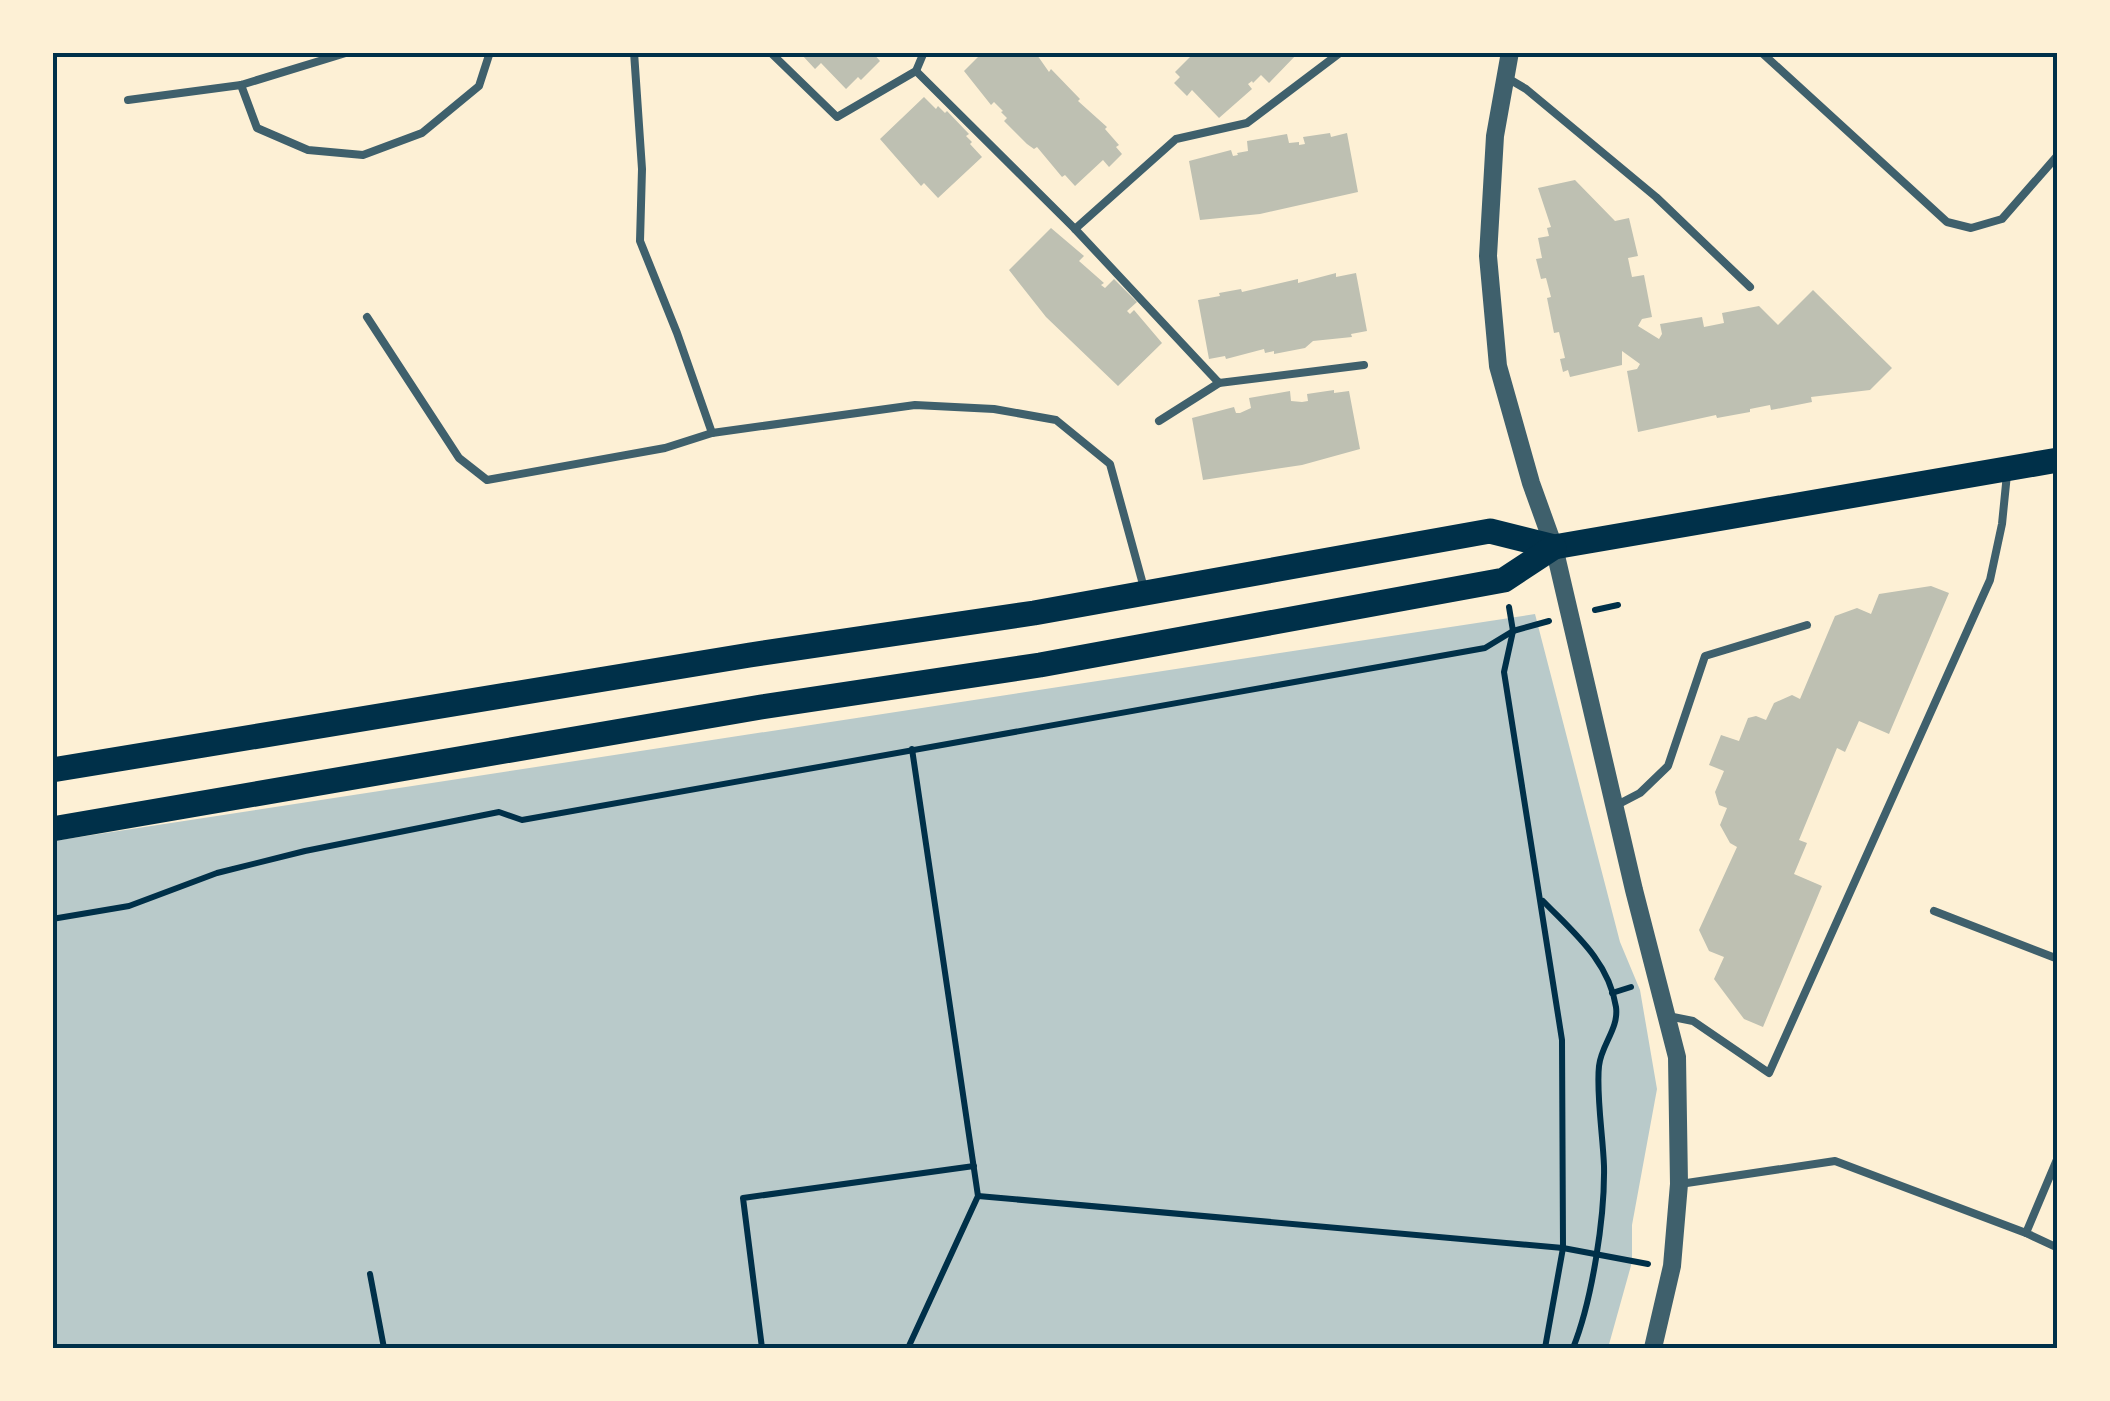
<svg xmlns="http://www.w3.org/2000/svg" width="2110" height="1401" viewBox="0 0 2110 1401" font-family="Signika,sans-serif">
<rect width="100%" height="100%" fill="#fdf0d5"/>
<!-- green -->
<polygon fill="#b9caca" points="1535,614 1620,942 1640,990 1657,1089 1632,1225 1632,1262 1608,1348 53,1348 53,841"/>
<!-- building -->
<g fill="#bec0b2">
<polygon points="805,52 872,52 880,61 861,80 858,77 846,89 821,63 815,69 802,55"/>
<polygon points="983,52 1035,52 1049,72 1051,69 1080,99 1078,101 1107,127 1105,129 1119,145 1116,147 1122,154 1109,167 1103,160 1075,186 1065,175 1062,177 1037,147 1034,149 1027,144 1004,121 1007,118 1001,112 1003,111 994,102 991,105 964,71"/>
<polygon points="1195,52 1299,52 1269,83 1261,75 1253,83 1252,81 1248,84 1252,89 1219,118 1192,90 1187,96 1174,83 1180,77 1175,72"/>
<polygon points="924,97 936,109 938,106 945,113 947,111 969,134 966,136 972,142 970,144 982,157 938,198 924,183 921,186 880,139"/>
<polygon points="1330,133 1331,137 1347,133 1358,192 1260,214 1200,220 1189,161 1231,150 1233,156 1238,155 1237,153 1248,151 1247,141 1287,134 1289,143 1299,142 1299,145 1305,144 1303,137"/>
<polygon points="1575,180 1615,221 1629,218 1638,256 1628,258 1632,277 1644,275 1652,317 1642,319 1638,326 1659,339 1662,334 1660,324 1702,317 1704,327 1724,323 1722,313 1759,306 1778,325 1813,290 1892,368 1870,390 1811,397 1812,402 1771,410 1770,405 1750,409 1750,412 1717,418 1716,415 1638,432 1627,371 1637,369 1640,364 1622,351 1622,365 1570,377 1568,370 1563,372 1560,359 1565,358 1559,332 1554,333 1547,298 1551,297 1546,278 1541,279 1536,259 1542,258 1538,238 1549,236 1547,228 1551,227 1538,188"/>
<polygon points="1051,228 1084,256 1079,261 1104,283 1101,285 1105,288 1114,279 1137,302 1127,311 1130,314 1134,310 1162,343 1118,386 1046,317 1009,270"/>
<polygon points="1336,273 1336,277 1356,273 1367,331 1351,334 1352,337 1313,341 1305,348 1274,354 1274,351 1265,353 1264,349 1226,359 1225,356 1209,359 1198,300 1220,296 1219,293 1241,289 1242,292 1298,279 1298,283"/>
<polygon points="1334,390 1334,393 1349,391 1360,449 1302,465 1203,480 1192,418 1234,407 1236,413 1240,413 1251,408 1249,398 1290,391 1291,401 1302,402 1308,401 1307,394"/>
<polygon points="1931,586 1949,593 1889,734 1859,721 1845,752 1837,748 1799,840 1807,843 1794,874 1822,886 1763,1027 1744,1019 1714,979 1724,957 1709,951 1699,930 1737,847 1730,843 1720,825 1727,808 1719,805 1715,792 1724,771 1709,765 1721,735 1739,741 1748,718 1756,716 1766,720 1774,703 1792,695 1800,699 1835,616 1857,608 1871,614 1879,594"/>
</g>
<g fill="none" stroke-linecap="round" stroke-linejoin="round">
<!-- path -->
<g stroke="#003049" stroke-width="6">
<polyline points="1509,607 1513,631 1504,672 1562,1040 1563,1248 1545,1348"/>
<polyline points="1595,610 1618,605"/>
<path d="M 1543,901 C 1573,932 1609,961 1616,1007 C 1619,1029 1601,1045 1599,1066 C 1596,1094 1603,1136 1604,1166 C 1605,1217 1592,1301 1573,1348"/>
<polyline points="52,919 129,906 217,873 305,851 499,812 522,820 1485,648 1513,631 1549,621"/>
<polyline points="1612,993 1631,987"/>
<polyline points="978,1196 1563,1248 1648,1264"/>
<polyline points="370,1274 384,1348"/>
<polyline points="762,1348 743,1198 974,1166"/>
<polyline points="908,1348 978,1196 912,749"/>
</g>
<!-- service -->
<g stroke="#3f606c" stroke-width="8">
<polyline points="770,52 837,117 916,71 924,52"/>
<polyline points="1761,52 1947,222 1971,228 2002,219 2058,155"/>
<polyline points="916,71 1075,229 1219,383 1364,365"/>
<polyline points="1509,79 1526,89 1656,197 1750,287"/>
<polyline points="241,85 257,128 308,150 363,155 422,133 479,86 490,52"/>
<polyline points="128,100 241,85 349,52"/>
<polyline points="1075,229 1176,139 1247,123 1341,52"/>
<polyline points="367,317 459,458 487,480 665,448 712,433 677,333 640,241 642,169 634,52"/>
<polyline points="1159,421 1219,383"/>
<polyline points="712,433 915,405 994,409 1056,420 1110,464 1144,588"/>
<polyline points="1615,806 1640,793 1668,766 1705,656 1807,625"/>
<polyline points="1934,911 2058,959"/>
<polyline points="1668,1016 1693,1021 1769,1073 1990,580 2002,524 2007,474"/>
<polyline points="2058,1157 2026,1233 2058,1248"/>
<polyline points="1680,1184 1835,1161 2026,1233"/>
</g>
<!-- tertiary -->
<polyline stroke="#3f606c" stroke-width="18" points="1510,52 1495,136 1488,256 1498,366 1531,483 1554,547 1634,890 1677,1057 1679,1184 1672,1266 1653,1348"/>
<!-- primary -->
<g stroke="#003049" stroke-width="25">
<polyline points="52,770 750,655 1034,613 1490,531 1554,547 2058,460"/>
<polyline points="52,829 761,707 1040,665 1504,580 1554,547"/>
</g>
</g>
<!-- border -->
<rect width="2110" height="1401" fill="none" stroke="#fdf0d5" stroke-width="110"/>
<rect x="55" y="55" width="2000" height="1291" fill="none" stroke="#003049" stroke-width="4"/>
</svg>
